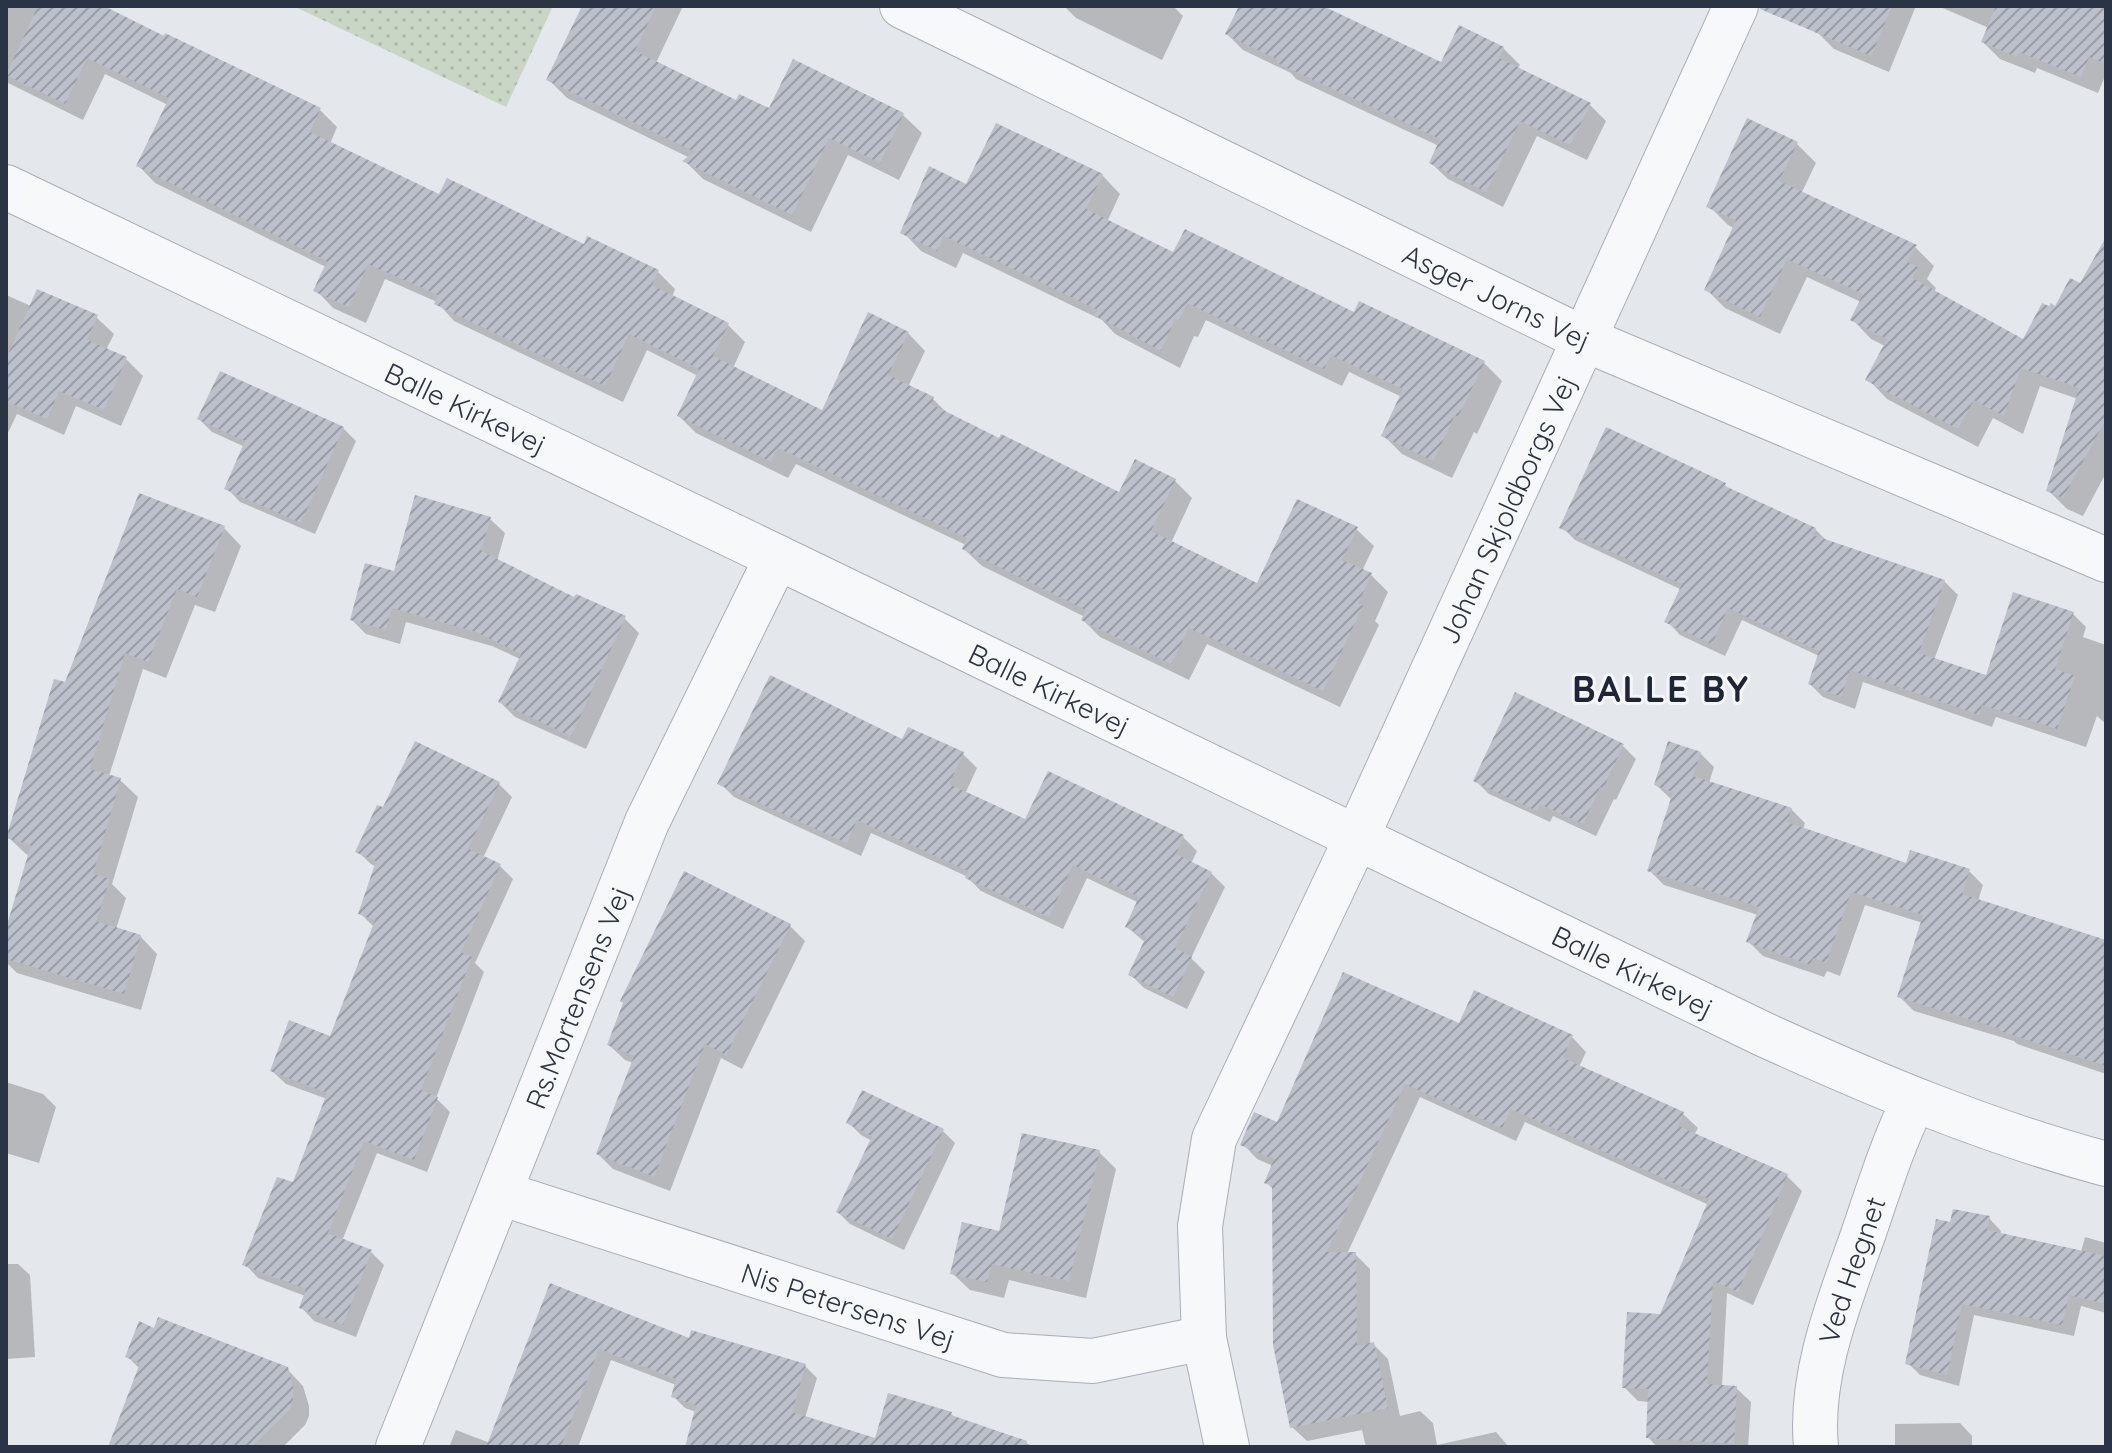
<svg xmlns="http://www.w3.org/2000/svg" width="2112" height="1453" viewBox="0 0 2112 1453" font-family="Quicksand,sans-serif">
<defs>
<pattern id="grass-dots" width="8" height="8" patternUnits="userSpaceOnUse" patternTransform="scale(2)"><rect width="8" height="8" fill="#c9d6c5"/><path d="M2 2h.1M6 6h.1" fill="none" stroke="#adb8ab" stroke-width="1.8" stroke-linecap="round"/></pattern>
<pattern id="building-hatch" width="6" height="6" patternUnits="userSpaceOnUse" patternTransform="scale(2)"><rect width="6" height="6" fill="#bbc0ca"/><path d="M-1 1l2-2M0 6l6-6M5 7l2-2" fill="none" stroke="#989da6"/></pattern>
</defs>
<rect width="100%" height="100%" fill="#e4e7ec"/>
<!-- grass -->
<polygon fill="url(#grass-dots)" points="293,6 553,6 506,107"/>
<!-- shadow -->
<g fill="#0003">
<polygon points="6,6 100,6 320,110 337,127 330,144 440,197 658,272 675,289 672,297 728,325 745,342 733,368 823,413 908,333 925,351 908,387 933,399 950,416 1120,495 1175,481 1192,498 1171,543 1258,585 1356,529 1374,546 1362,571 1371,575 1388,592 1375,621 1379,625 1340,707 1207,644 1189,680 1100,637 1083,620 1085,617 982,566 964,549 966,545 796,464 788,478 696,433 679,416 698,376 647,350 623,402 454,321 437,302 385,279 366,323 333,308 316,290 326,267 155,183 138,165 168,105 105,74 83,120 6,82"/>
<polygon points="584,6 683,6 656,63 737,102 770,111 794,61 903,115 922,133 899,180 848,155 811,232 703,179 685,161 690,158 567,98 549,80"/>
<polygon points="1064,6 1173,6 1183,16 1162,60 1076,18"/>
<polygon points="1241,6 1318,6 1442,64 1503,48 1520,65 1517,69 1590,105 1606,121 1587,160 1537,136 1503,207 1448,179 1431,163 1439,146 1296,79 1291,73 1243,50 1227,34"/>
<polygon points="1828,6 1916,6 1889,72 1834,49 1817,32"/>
<polygon points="1938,6 2106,6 2106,74 2098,93 2037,68 2035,73 2000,59 1983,42 1989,28"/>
<polygon points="1796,143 1816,163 1801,194 1915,247 1934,266 1927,279 1936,288 1934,292 2024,342 2056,308 2106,301 2106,473 2083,516 2067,509 2048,490 2078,399 2040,386 2023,434 1993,418 1978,447 1887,399 1868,379 1885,346 1871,339 1852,319 1861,302 1807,277 1780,334 1725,308 1706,289 1734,228 1728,225 1709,206"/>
<polygon points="1102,175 1120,194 1107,222 1174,255 1354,314 1484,363 1502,381 1477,434 1474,432 1452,478 1402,454 1383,435 1402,397 1349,372 1342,386 1206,320 1198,337 1194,336 1180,368 1115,334 1102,320 963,253 956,268 921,251 903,232 967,187"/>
<polygon points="6,295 31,306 96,317 114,334 106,350 126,359 143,376 121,426 76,406 64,435 17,414 6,437"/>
<polygon points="199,419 343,428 356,441 315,534 240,502 227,488 245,447 212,432"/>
<polygon points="1725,485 1730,491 1815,529 1827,541 1944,581 1958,595 1934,660 1987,678 2073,614 2086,627 2083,637 2106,645 2106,724 2097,716 2086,747 1996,717 1992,727 1863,682 1855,709 1823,697 1810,684 1819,656 1742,620 1725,656 1680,635 1667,621 1682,590 1575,540 1562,527"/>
<polygon points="490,519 505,533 497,561 575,600 624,618 639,633 586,749 515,717 500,702 520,659 492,646 406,622 400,644 366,634 352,620 395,574"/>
<polygon points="224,528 241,546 215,612 195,605 166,678 143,669 109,776 120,780 138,797 112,884 126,898 116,929 140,936 157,954 141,1010 17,973 6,962 6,935 30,856 26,854 8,837 66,684"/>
<polygon points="903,741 963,754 977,768 965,794 1026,822 1049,773 1183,837 1197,851 1191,864 1211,873 1225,887 1191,958 1205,972 1187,1009 1144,988 1130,974 1146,943 1127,927 1139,903 1087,878 1063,929 981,891 966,876 871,833 861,856 734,797 720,783"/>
<polygon points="416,743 499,784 512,797 483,858 500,866 513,879 475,963 484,972 436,1098 450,1112 427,1172 377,1153 342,1241 371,1252 384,1265 356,1337 314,1321 301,1307 305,1296 258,1278 245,1264 294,1185 327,1099 286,1084 272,1071 331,1038 374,927 360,913 376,867 371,864 357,851 384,810"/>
<polygon points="1623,746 1636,759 1616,800 1614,799 1596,836 1553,816 1550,822 1489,794 1476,781"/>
<polygon points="1700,753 1714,767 1709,783 1791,809 1805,823 1803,829 1907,866 1969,871 1983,885 1978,901 2106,966 2106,1074 2017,1044 2014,1041 1914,1011 1900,997 1923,923 1865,905 1840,976 1827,971 1824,977 1763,956 1749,942 1758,915 1664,885 1650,871 1672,800 1656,785"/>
<polygon points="789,925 805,941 742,1069 721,1058 670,1191 613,1169 598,1154 633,1063 625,1060 609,1045"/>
<polygon points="1460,1026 1572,1037 1586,1052 1579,1067 1683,1114 1698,1128 1694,1135 1787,1176 1802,1191 1753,1305 1727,1293 1722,1386 1736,1388 1751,1402 1748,1447 1657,1447 1648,1437 1649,1402 1638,1401 1624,1387 1662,1316 1709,1205 1525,1122 1516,1141 1420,1097 1347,1254 1355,1254 1370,1269 1370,1345 1374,1345 1388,1359 1400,1416 1420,1411 1433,1423 1437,1445 1496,1432 1509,1447 1366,1447 1362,1430 1307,1441 1292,1427 1274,1190 1266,1182 1273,1166 1257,1159 1243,1144"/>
<polygon points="6,1082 43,1094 56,1107 39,1163 6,1153"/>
<polygon points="849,1123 943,1131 955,1143 904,1250 850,1224 838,1212 872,1141 861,1135"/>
<polygon points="1099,1152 1116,1169 1086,1298 1009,1280 1004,1298 970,1290 952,1273"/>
<polygon points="1989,1218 2001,1231 2000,1235 2081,1252 2085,1237 2106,1243 2106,1313 2081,1306 2074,1336 1974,1315 1959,1386 1920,1375 1908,1363 1952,1224"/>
<polygon points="6,1264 18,1264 30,1275 35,1357 6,1359"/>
<polygon points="551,1286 690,1340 805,1366 817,1378 805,1418 876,1440 951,1414 956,1419 1037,1447 688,1447 696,1412 685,1408 673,1396 676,1385 611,1360 578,1447 449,1447 456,1430 490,1443"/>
<polygon points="127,1356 287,1369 303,1386 309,1406 309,1416 305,1425 283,1447 110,1447 140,1369"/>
<polygon points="1960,1423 1972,1436 1972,1447 1895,1447 1895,1424"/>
</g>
<!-- building -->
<g fill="url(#building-hatch)">
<polygon points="38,6 104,6 164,36 165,33 321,108 310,132 439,194 447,178 584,244 587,236 659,270 652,285 729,323 713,356 822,410 868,312 909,332 888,375 934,397 931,404 999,438 1001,434 1119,492 1135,459 1176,479 1151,531 1257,583 1297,499 1358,527 1342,560 1372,573 1358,604 1363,606 1323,691 1189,628 1171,664 1081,620 1086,610 962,549 967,538 778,448 771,462 677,416 699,369 629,334 605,386 434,304 438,295 368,264 349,307 313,291 327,261 136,166 169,98 87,58 65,104 6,75"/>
<polygon points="582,6 656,6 635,51 736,100 739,94 769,108 793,59 904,113 880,163 829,138 792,215 682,161 695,152 546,80"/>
<polygon points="1239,6 1323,6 1441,62 1459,25 1504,47 1499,58 1591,103 1570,145 1520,121 1486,192 1429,163 1440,139 1277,63 1278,60 1225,34"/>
<polygon points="1761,6 1892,6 1871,56 1760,9"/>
<polygon points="1996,6 2106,6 2106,64 2089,57 2081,77 2020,52 2017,57 1981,42"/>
<polygon points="1747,118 1798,142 1779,181 1917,245 1907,262 1918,267 1912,278 2023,339 2042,303 2049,306 2051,303 2055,306 2070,278 2080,283 2106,237 2106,419 2063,498 2046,491 2079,388 2021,368 2004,416 1974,400 1958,429 1865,380 1887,339 1850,320 1863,294 1787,259 1760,317 1704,290 1736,220 1706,207"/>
<polygon points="996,123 1103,174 1086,209 1173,252 1185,229 1354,312 1359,301 1485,361 1458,417 1455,415 1433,461 1381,436 1403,389 1331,355 1324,369 1187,303 1179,320 1175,319 1161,351 1094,315 1098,310 944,236 937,251 900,233 929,166 966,184"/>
<polygon points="37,289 98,315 87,340 127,357 104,410 59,391 47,419 6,401 6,359"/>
<polygon points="220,371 344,427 301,523 224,489 245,441 197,419"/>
<polygon points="1606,427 1726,483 1725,486 1816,528 1813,535 1945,580 1919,653 1986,675 2013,592 2074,612 2055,669 2075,676 2057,729 1982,705 1979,715 1850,670 1841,697 1808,684 1819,651 1728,608 1712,644 1664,622 1682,584 1559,528"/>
<polygon points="139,493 225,526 197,597 177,589 148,662 125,653 90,769 121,778 93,874 110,879 96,921 141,935 124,994 6,959 6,928 31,845 6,838 54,679 65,682"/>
<polygon points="415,495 491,517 481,551 574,597 576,594 626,616 571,736 498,702 521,654 476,632 392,608 386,630 350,620 365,563 394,571"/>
<polygon points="770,675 902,739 908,727 964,752 949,784 1025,819 1048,771 1184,835 1176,854 1212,872 1175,948 1192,957 1173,997 1128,975 1146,937 1125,927 1139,897 1073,865 1049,917 965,878 968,871 857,820 847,843 717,784"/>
<polygon points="1515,692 1624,744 1603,789 1600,787 1583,824 1540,804 1537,811 1473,781"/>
<polygon points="415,741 500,782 468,849 501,864 461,952 472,957 421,1090 438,1097 414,1160 364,1141 328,1233 372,1250 343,1325 299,1308 306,1289 242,1265 277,1177 293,1182 327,1093 270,1071 289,1020 330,1036 375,920 358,914 376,861 355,852 377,805 383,807"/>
<polygon points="1668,741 1701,752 1693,776 1792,808 1787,822 1906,863 1910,850 1970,869 1962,894 2106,940 2106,1066 2000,1031 2001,1029 1897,997 1923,915 1851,892 1826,963 1813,958 1810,965 1746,942 1759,907 1647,871 1673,792 1654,785"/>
<polygon points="684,871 791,924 726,1055 705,1044 654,1177 596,1154 634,1056 607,1045 623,1003 620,1001"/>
<polygon points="1343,972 1459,1023 1474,990 1573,1035 1563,1058 1684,1112 1678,1126 1788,1174 1738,1292 1713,1281 1707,1384 1737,1386 1734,1444 1646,1438 1648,1389 1622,1388 1627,1312 1660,1314 1709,1199 1511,1109 1502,1128 1405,1084 1327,1252 1356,1252 1357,1346 1374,1342 1388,1408 1290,1428 1273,1345 1272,1186 1264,1183 1274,1159 1240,1145 1254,1112 1277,1122"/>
<polygon points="862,1090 944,1129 892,1239 836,1212 872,1136 846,1123"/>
<polygon points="1022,1133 1100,1150 1069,1281 992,1264 987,1282 950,1274 962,1222 999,1231"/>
<polygon points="1953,1209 1990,1216 1987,1230 2106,1256 2106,1304 2069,1295 2062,1325 1962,1304 1947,1375 1905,1364 1936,1219 1950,1222"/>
<polygon points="550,1283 689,1338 691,1330 806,1364 792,1412 875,1438 888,1393 952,1412 951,1415 1027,1441 1026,1447 685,1447 696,1405 671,1397 676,1379 599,1349 561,1447 486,1447"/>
<polygon points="158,1317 288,1367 293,1388 293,1399 290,1409 251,1447 108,1447 140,1363 125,1357 139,1321 154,1328"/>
</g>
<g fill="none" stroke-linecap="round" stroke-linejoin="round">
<defs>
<g id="minor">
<path id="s1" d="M 902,6 L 1584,339 L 2106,560"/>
<path id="s2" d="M 6,187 L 777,557 L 1763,1034 C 1875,1085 1987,1132 2106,1164"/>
<path id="s3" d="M 500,1193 L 1003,1355 L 1093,1361 L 1204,1338"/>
<path id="s4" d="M 398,1447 L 647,822 L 777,557"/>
<path id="s5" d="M 1227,1447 L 1204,1338 L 1200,1226 L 1214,1139 L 1356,839 L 1736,6"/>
<path id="s6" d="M 1816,1447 C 1809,1374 1840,1300 1864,1232 C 1879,1188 1893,1143 1914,1100"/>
</g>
</defs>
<!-- minor casing -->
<use href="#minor" stroke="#a9aeb7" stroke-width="46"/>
<!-- minor -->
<use href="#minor" stroke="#f7f8fa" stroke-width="44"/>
</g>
<g text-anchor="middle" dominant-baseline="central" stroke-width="6" stroke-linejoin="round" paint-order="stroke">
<!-- street labels -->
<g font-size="28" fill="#2b3445" stroke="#f4f6f9">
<text stroke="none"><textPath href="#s1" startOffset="662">Asger Jorns Vej</textPath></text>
<text stroke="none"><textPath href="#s2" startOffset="510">Balle Kirkevej</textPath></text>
<text stroke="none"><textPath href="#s5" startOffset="1006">Johan Skjoldborgs Vej</textPath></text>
<text stroke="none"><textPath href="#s2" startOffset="1158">Balle Kirkevej</textPath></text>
<text stroke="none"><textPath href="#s2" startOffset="1806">Balle Kirkevej</textPath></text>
<text stroke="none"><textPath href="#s4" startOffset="484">Rs.Mortensens Vej</textPath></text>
<text stroke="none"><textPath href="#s6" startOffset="182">Ved Hegnet</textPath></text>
<text stroke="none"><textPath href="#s3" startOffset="366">Nis Petersens Vej</textPath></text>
</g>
<!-- district labels -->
<g font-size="36" font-weight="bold" letter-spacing="2" fill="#1d2536" stroke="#f4f6f9">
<text x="1661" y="688">BALLE BY</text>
</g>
</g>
<!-- border -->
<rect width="2112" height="1453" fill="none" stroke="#2b3445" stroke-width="16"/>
</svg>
